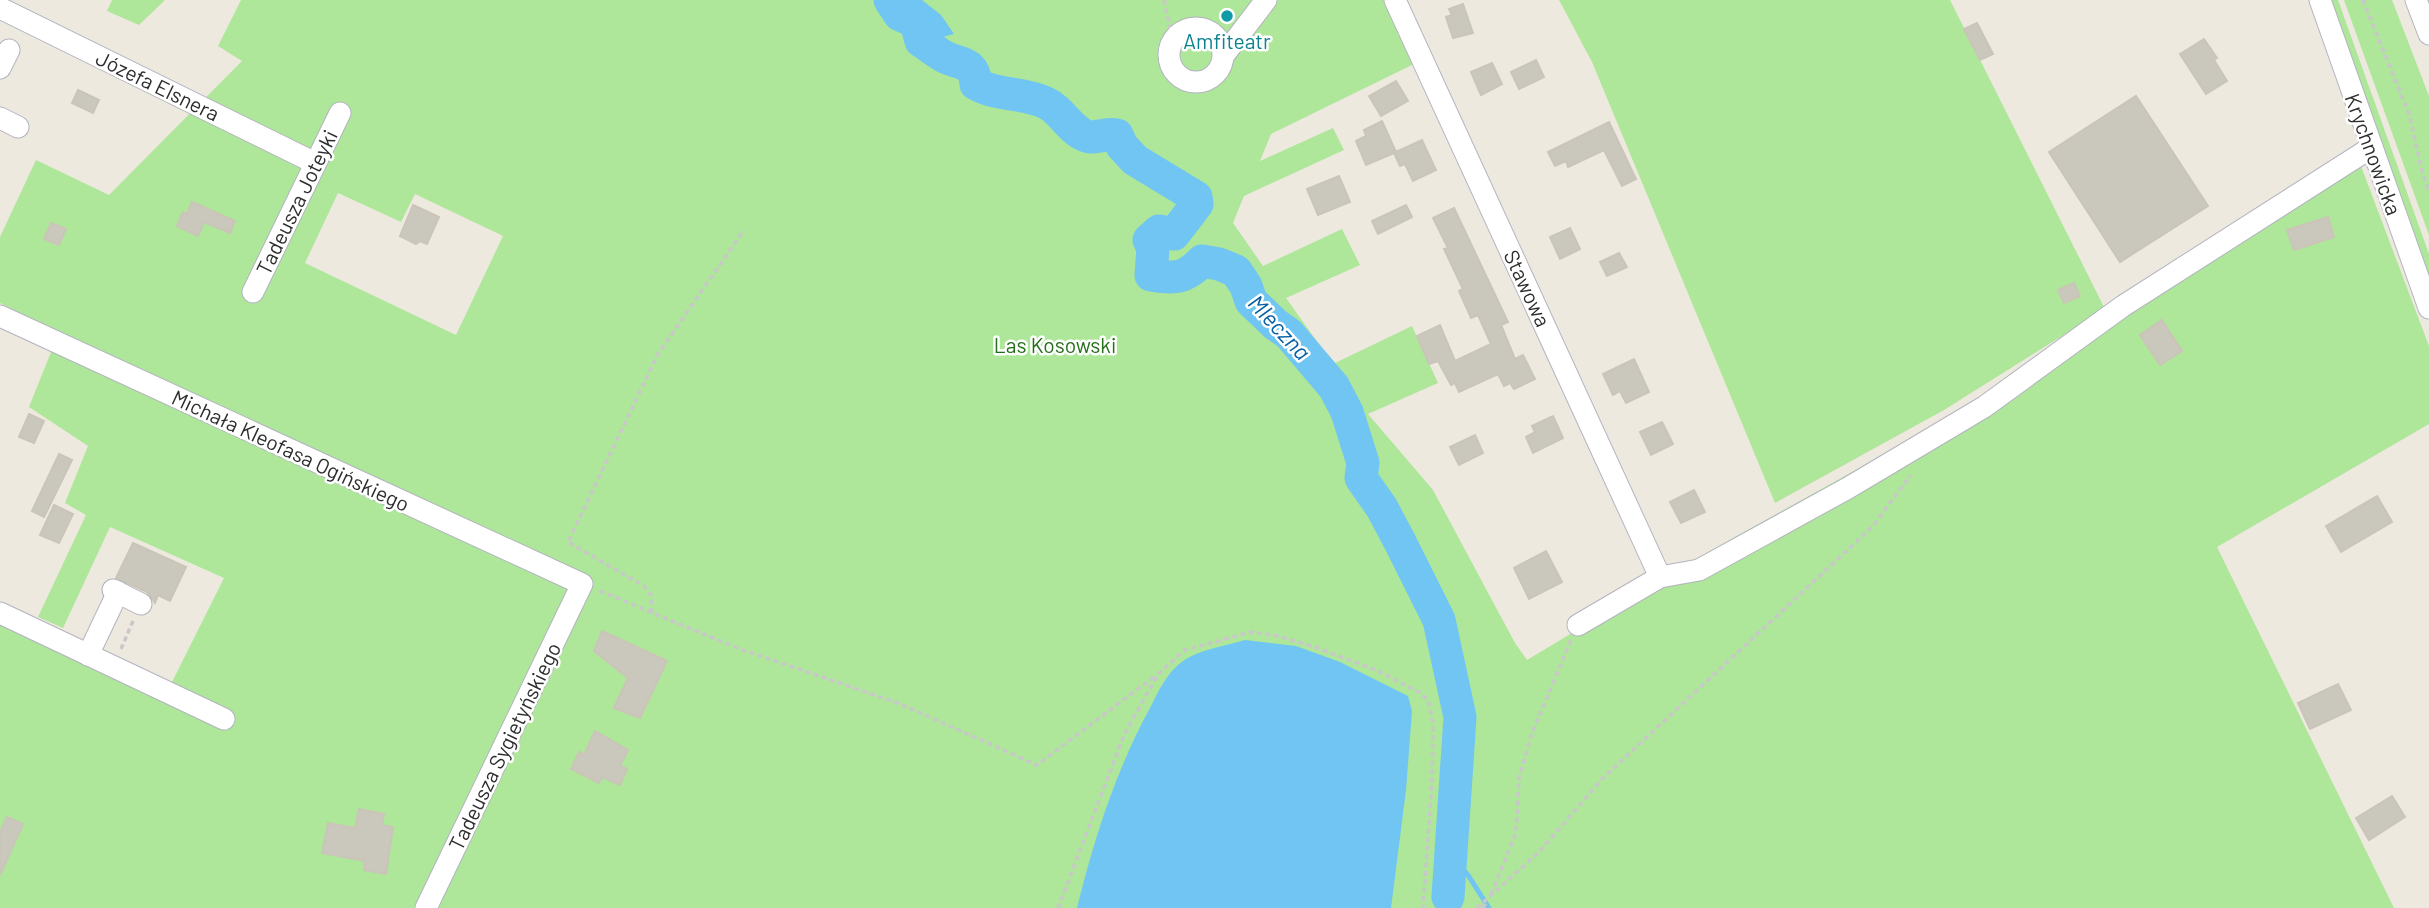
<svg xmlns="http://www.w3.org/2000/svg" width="2429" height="908" viewBox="0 0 2429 908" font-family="Barlow,sans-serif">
<rect width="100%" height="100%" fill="#eee9df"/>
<!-- green -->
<g fill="#aee69a" fill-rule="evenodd">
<polygon points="112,0 165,0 139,25 107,11"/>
<path d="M 241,0 L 1386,0 L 1416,63 L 1271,134 L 1260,161 L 1333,128 L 1344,150 L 1244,196 L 1233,223 L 1263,266 L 1342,229 L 1360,265 L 1286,298 L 1333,364 L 1412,326 L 1438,383 L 1368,414 L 1433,490 L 1515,643 L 1527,660 L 1690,562 L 1870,462 L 2109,321 L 2361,166 L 2429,346 L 2429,424 L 2217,547 L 2394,908 L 0,908 L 0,620 L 165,696 L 224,578 L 110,527 L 63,628 L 38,617 L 86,515 L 65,503 L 88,446 L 29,407 L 53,347 L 150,378 L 0,303 L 0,237 L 36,160 L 109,195 L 242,61 L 218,46 ZM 338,193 L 401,222 L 415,194 L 503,236 L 456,335 L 305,263 Z"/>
<polygon points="1559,0 1950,0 2105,309 1944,410 1775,503 1592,62"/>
<polygon points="2330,0 2338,0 2429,254 2429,277"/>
<polygon points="2344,0 2392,0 2429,96 2429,235"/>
</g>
<!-- water -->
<g fill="#70c5f3">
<polygon points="881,0 922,0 941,15 954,34 943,37 904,20"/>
<path d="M 1245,640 L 1296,646 L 1340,662 L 1408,696 L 1412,711 L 1406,790 L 1391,908 L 1077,908 C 1094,839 1116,770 1150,708 C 1157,694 1165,677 1176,667 C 1193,650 1222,647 1245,640 Z"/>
</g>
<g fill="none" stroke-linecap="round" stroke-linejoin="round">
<!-- stream -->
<polyline stroke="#70c5f3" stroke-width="5" points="1451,855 1468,875 1489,908"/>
<!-- river -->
<path stroke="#70c5f3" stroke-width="33" d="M 890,0 L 900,15 L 916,22 L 921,41 C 929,46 937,53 945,57 C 961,65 974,61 976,84 C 997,96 1024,92 1046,103 C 1062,110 1072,134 1090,137 C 1097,138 1105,133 1117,135 L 1122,146 L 1135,160 L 1196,197 L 1197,204 L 1174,234 L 1159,231 L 1149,240 L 1153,248 L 1151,275 C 1174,279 1185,279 1202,261 L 1219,264 L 1236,271 L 1246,286 L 1251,301 L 1275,324 L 1289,334 L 1334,387 L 1347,412 L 1363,463 L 1361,478 L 1382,508 L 1401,544 L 1439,620 L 1460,717 L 1448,897"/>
</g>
<!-- building -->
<g fill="#cac7bd" stroke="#cac5b8" stroke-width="2">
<polygon points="1463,4 1473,33 1453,38 1446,17 1452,15 1449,9"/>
<polygon points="1977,23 1993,54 1980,60 1964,29"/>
<polygon points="2204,39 2217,58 2214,60 2227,81 2206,94 2180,54"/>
<polygon points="1536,60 1544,77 1519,89 1511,72"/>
<polygon points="1492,63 1502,84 1481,95 1471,72"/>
<polygon points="1396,81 1408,101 1381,116 1369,96"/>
<polygon points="78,90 99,100 93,113 72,103"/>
<polygon points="2136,96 2208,206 2120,262 2049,152"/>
<polygon points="1382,121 1396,152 1422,140 1436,170 1413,181 1405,164 1400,166 1394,153 1366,165 1356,141 1366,136 1364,130"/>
<polygon points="1609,122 1636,179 1622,186 1604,150 1568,167 1566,161 1555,166 1548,152"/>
<polygon points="1339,176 1350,202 1318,215 1307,189"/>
<polygon points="192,202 235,221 230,233 204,222 198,236 177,226 183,212 187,214"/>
<polygon points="413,205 439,217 427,244 420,241 416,244 400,236"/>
<polygon points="1406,205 1412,217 1378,234 1372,221"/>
<polygon points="1454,208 1508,322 1501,325 1515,359 1523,355 1535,379 1514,389 1510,383 1504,386 1498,374 1459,392 1455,383 1451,385 1438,361 1429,364 1417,336 1440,325 1455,361 1491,344 1478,315 1471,318 1459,291 1463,289 1444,249 1448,248 1433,218"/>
<polygon points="2328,217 2334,237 2294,250 2287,230"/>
<polygon points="51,223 66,229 59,245 44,239"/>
<polygon points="1570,228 1580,249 1560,259 1550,237"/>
<polygon points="1619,253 1627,267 1607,276 1600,262"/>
<polygon points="2074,283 2080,296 2064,303 2058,290"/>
<polygon points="2162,320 2182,351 2160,365 2140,335"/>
<polygon points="1634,359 1649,392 1626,403 1620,391 1613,395 1603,374"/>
<polygon points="29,414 44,421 34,443 19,437"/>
<polygon points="1553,416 1563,438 1533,453 1526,437 1535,432 1532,426"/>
<polygon points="1662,422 1673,444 1651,455 1640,432"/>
<polygon points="1475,435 1483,453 1459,465 1450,447"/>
<polygon points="59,454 72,460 44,517 32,511"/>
<polygon points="1694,490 1705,512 1681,523 1670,502"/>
<polygon points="2377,496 2392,522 2341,552 2326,526"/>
<polygon points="54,505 73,514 59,543 40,535"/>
<polygon points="133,543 186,567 170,601 158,595 155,603 147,592 116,578"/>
<polygon points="1546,551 1562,582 1529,599 1514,568"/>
<polygon points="602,631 667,661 640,718 614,708 628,678 594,651"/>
<polygon points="2338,684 2351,710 2310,729 2298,703"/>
<polygon points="595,731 628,750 620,766 627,769 620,785 602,777 599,783 571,769 579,752 584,755"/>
<polygon points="2392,796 2405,817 2369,840 2356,818"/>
<polygon points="359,809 384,814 382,825 393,827 386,874 364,870 365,861 322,853 328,823 355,828"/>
<polygon points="7,817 23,824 0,875 0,832"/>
</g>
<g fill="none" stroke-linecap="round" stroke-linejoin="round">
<defs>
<g id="minor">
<polyline points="1395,0 1660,577"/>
<polyline points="2320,0 2429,308"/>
<polyline points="2416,0 2429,34"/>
<polyline points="0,8 315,163"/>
<circle cx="1196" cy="55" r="27"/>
<polyline points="1224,55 1266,0"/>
<polyline points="0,68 9,50"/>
<polyline points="0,118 18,127"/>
<polyline points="253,292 340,113"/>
<polyline points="0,316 582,584 426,908"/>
<polyline points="113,590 141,604"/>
<polyline points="0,613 224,719"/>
<polyline points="1578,625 1660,577 1699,570 1848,488 1984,407 2123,306 2372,147"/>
<polyline points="88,655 118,592"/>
</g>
</defs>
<!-- minor casing -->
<use href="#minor" stroke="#b3b4c0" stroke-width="23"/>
<!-- path -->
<g stroke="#c8c8c8" stroke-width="3.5" stroke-dasharray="5 3.5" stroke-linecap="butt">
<polyline points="1164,0 1173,41"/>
<polyline points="2363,0 2409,114 2422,171 2429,192"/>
<polyline points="600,591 737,648 898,703 1037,765 1155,676"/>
<polyline points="652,613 651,595 644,586 568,542 658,354 744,230"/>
<polyline points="121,649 133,621"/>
<polyline points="1491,894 1516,833 1519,778 1532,733 1571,640"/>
<polyline points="1058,908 1124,735 1158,674 1185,650 1251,632 1278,636 1318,648 1376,670 1419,692 1428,700 1433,723 1432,781 1423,908"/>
<polyline points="1477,908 1539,852 1602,779 1872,527 1911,475"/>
<polyline points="1483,908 1487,901"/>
</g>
<!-- minor -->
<use href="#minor" stroke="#fff" stroke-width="21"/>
</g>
<!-- markers -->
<circle fill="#0f9aa8" stroke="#fff" stroke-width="2.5" cx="1227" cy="16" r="7"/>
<g text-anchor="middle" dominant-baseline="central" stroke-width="5" stroke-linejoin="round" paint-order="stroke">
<!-- culture labels -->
<g font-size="21" fill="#0d838f" stroke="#fff">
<text x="1227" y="40">Amfiteatr</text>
</g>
<!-- street labels -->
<g font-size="21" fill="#2d2d2d" stroke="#fff">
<text transform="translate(158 85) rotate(26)">Józefa Elsnera</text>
<text transform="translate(2374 154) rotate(70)">Krychnowicka</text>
<text transform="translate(296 202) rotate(-64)">Tadeusza Joteyki</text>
<text transform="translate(1528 288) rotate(65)">Stawowa</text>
<text transform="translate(291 450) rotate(25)">Michała Kleofasa Ogińskiego</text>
<text transform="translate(504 746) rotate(-64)">Tadeusza Sygietyńskiego</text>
</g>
<!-- park labels -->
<g font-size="21" fill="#236e19" stroke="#fff">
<text x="1055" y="344">Las Kosowski</text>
</g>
<!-- water labels -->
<g font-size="23" font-style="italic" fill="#0961a4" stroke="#fff">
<text transform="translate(1280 327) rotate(47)">Mleczna</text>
</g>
</g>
</svg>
